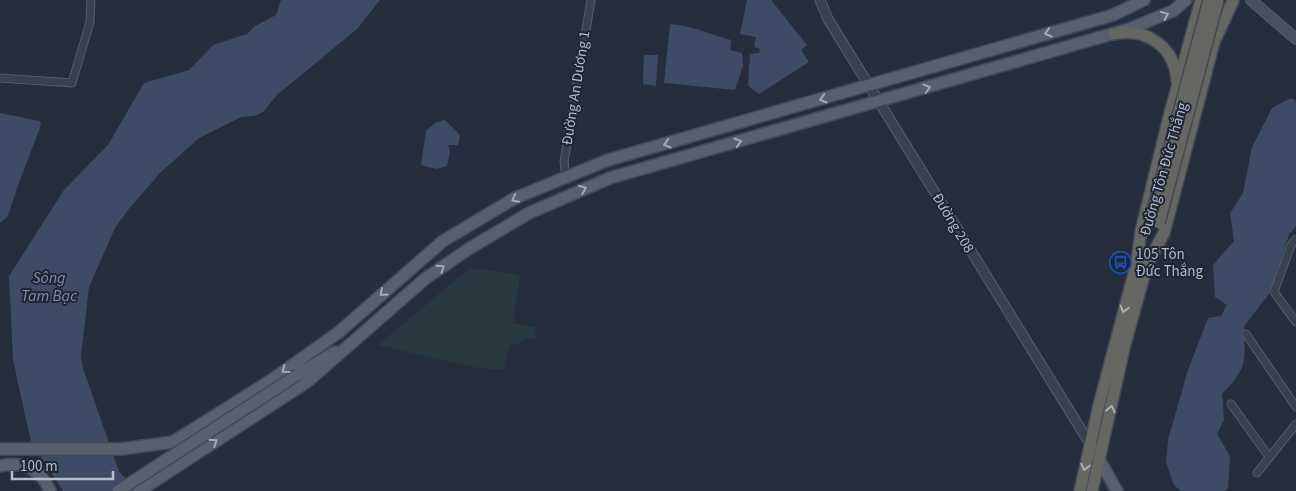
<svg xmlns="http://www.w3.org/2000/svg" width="1296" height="491" viewBox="0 0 1296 491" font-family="'Source Sans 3',sans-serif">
<rect width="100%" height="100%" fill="#262e3e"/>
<!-- green -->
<polygon fill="#283a3f" points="470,268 520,275 513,323 536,327 535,339 525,338 519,343 510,345 504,370 478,368 378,345"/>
<!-- water -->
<g fill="#3d4b66">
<polygon points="281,0 380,0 357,29 277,95 263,112 255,116 241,117 199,138 160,173 128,210 115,228 89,287 81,356 83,368 119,472 140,491 63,491 31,441 24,411 13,359 9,276 64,190 108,145 144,83 189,70 213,45 247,34 255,26 276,15"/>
<polygon points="747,0 771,0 807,45 801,50 809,62 759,94 748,86 750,54 759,53 760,49 754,47 756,37 740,34"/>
<path d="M 670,24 C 691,25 711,35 731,40 L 730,50 L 742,53 L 743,66 L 735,90 L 664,83 Z"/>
<polygon points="644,55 658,55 656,86 643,84"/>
<path d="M 1291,98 L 1296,101 L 1296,226 L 1289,235 L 1269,294 L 1244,326 C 1245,363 1248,367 1222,394 L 1224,420 L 1217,434 L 1230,456 L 1228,489 L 1224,491 L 1181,491 L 1174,485 L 1166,462 L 1168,440 L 1188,370 L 1208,318 L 1221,316 L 1227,305 L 1215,297 L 1213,265 L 1234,241 L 1230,213 L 1243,193 L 1252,147 L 1272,108 Z"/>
<polygon points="0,113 40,121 41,125 17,188 8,216 0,223"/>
<polygon points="445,120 460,135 458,145 448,145 450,152 447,166 437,169 421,165 426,131 435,123"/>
</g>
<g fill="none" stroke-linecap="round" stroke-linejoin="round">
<defs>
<g id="minor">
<polyline points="0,78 72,83 90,22 91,0"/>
<polyline points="566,176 564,162 591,0"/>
<polyline points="1296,239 1291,245 1274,292 1296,322"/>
<polyline points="1246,334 1296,407"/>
<polyline points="1231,404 1269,457"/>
<polyline points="1257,473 1296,424"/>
</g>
<polyline id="tertiary" points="820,0 828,19 1090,444"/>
<polyline id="secondary" points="1251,0 1296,39"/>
<g id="primary">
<polyline points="297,375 335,352"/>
<polyline points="1090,444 1117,491"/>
<polyline points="0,449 121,449 173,442 273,379 339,332 443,241 515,198 608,160 1113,15 1144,0"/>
<path d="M 0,466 C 23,461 41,469 50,491"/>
<polyline points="139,491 307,382 426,278 470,248 529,213 610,178 1129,29 1173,11 1186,0"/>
</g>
<g id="trunk">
<path d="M 1114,34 C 1146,27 1175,47 1177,81"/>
<polyline points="1080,491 1099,405 1137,262 1141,231 1170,113 1201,0"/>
<polyline points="1092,491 1125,344 1147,265 1164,233 1214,42 1233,1"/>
</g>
</defs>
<!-- minor casing -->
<use href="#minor" stroke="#555c69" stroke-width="9"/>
<!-- tertiary casing -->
<use href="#tertiary" stroke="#555c69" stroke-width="11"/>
<!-- secondary casing -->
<use href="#secondary" stroke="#555c69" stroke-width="12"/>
<!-- primary casing -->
<use href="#primary" stroke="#434a57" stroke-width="14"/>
<!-- trunk casing -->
<use href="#trunk" stroke="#424956" stroke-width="14"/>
<!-- minor -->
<use href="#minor" stroke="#3a414e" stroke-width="7"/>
<!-- tertiary -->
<use href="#tertiary" stroke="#3a414e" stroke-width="9"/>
<!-- secondary -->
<use href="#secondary" stroke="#484f61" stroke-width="10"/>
<!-- primary -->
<use href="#primary" stroke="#58606e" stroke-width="11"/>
<!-- trunk -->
<use href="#trunk" stroke="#666662" stroke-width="11"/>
<defs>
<polyline id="primary-bridge" points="118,491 297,375"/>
<g id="trunk-bridge">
<polyline points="1150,221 1209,0"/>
<polyline points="1159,223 1218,0"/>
</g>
</defs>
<!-- primary-bridge casing -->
<use href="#primary-bridge" stroke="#434a57" stroke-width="14" stroke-linecap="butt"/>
<!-- trunk-bridge casing -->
<use href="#trunk-bridge" stroke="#424956" stroke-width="14" stroke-linecap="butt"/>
<!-- primary-bridge -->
<use href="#primary-bridge" stroke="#58606e" stroke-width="11"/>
<!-- trunk-bridge -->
<use href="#trunk-bridge" stroke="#666662" stroke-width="11"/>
</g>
<!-- one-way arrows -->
<defs><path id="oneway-chevron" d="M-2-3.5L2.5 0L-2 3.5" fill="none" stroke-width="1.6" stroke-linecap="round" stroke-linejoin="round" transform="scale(1.25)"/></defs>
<g stroke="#a3aab7">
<use href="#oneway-chevron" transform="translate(1165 15) rotate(-25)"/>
<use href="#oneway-chevron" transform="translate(1048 33) rotate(164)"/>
<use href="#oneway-chevron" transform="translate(927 88) rotate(-16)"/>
<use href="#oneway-chevron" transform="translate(823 99) rotate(164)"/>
<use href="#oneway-chevron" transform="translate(738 142) rotate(-16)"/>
<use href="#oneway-chevron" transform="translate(667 144) rotate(164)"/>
<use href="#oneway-chevron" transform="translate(583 189) rotate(-22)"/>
<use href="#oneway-chevron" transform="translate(515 199) rotate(153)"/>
<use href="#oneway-chevron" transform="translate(441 268) rotate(-35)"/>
<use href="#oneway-chevron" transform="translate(383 293) rotate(138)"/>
<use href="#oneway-chevron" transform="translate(285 370) rotate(144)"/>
<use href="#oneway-chevron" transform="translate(214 442) rotate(-33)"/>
</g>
<g stroke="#aaafba">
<use href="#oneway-chevron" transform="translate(1124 309) rotate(105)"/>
<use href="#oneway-chevron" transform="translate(1111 409) rotate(-78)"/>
<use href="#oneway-chevron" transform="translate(1085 467) rotate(102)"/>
</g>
<!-- icons -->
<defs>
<symbol id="bus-ring" viewBox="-11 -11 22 22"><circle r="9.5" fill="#1f2633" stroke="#1a4fb4" stroke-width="1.5"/><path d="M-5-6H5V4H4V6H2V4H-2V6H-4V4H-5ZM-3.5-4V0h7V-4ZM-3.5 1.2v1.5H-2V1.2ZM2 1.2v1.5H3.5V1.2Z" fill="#1a4fb4"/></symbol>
</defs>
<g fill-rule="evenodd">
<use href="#bus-ring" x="1108" y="250" width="25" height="25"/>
</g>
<g text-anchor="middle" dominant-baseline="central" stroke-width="4" stroke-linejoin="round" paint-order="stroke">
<!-- street labels -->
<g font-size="15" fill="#b6bcc9" stroke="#1f2633">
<text transform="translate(576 88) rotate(-81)">Đường An Dương 1</text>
<text transform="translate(1164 169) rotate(-74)">Đường Tôn Đức Thắng</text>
<text transform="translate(953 223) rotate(59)">Đường 208</text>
</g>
<!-- poi labels -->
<g font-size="15" fill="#b6bcc9" stroke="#1f2633" text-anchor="start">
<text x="1136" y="254">105 Tôn<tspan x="1136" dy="17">Đức Thắng</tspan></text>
</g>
<!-- water labels -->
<g font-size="16" font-style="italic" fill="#7f8faf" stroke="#1f2633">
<text x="49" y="278">Sông<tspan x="49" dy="18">Tam Bạc</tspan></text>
</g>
</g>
<!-- scale -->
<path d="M12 471v8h101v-8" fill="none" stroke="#b6bcc9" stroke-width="2.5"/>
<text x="20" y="471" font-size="15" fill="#b6bcc9" stroke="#1f2633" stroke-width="4" paint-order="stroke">100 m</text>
</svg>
